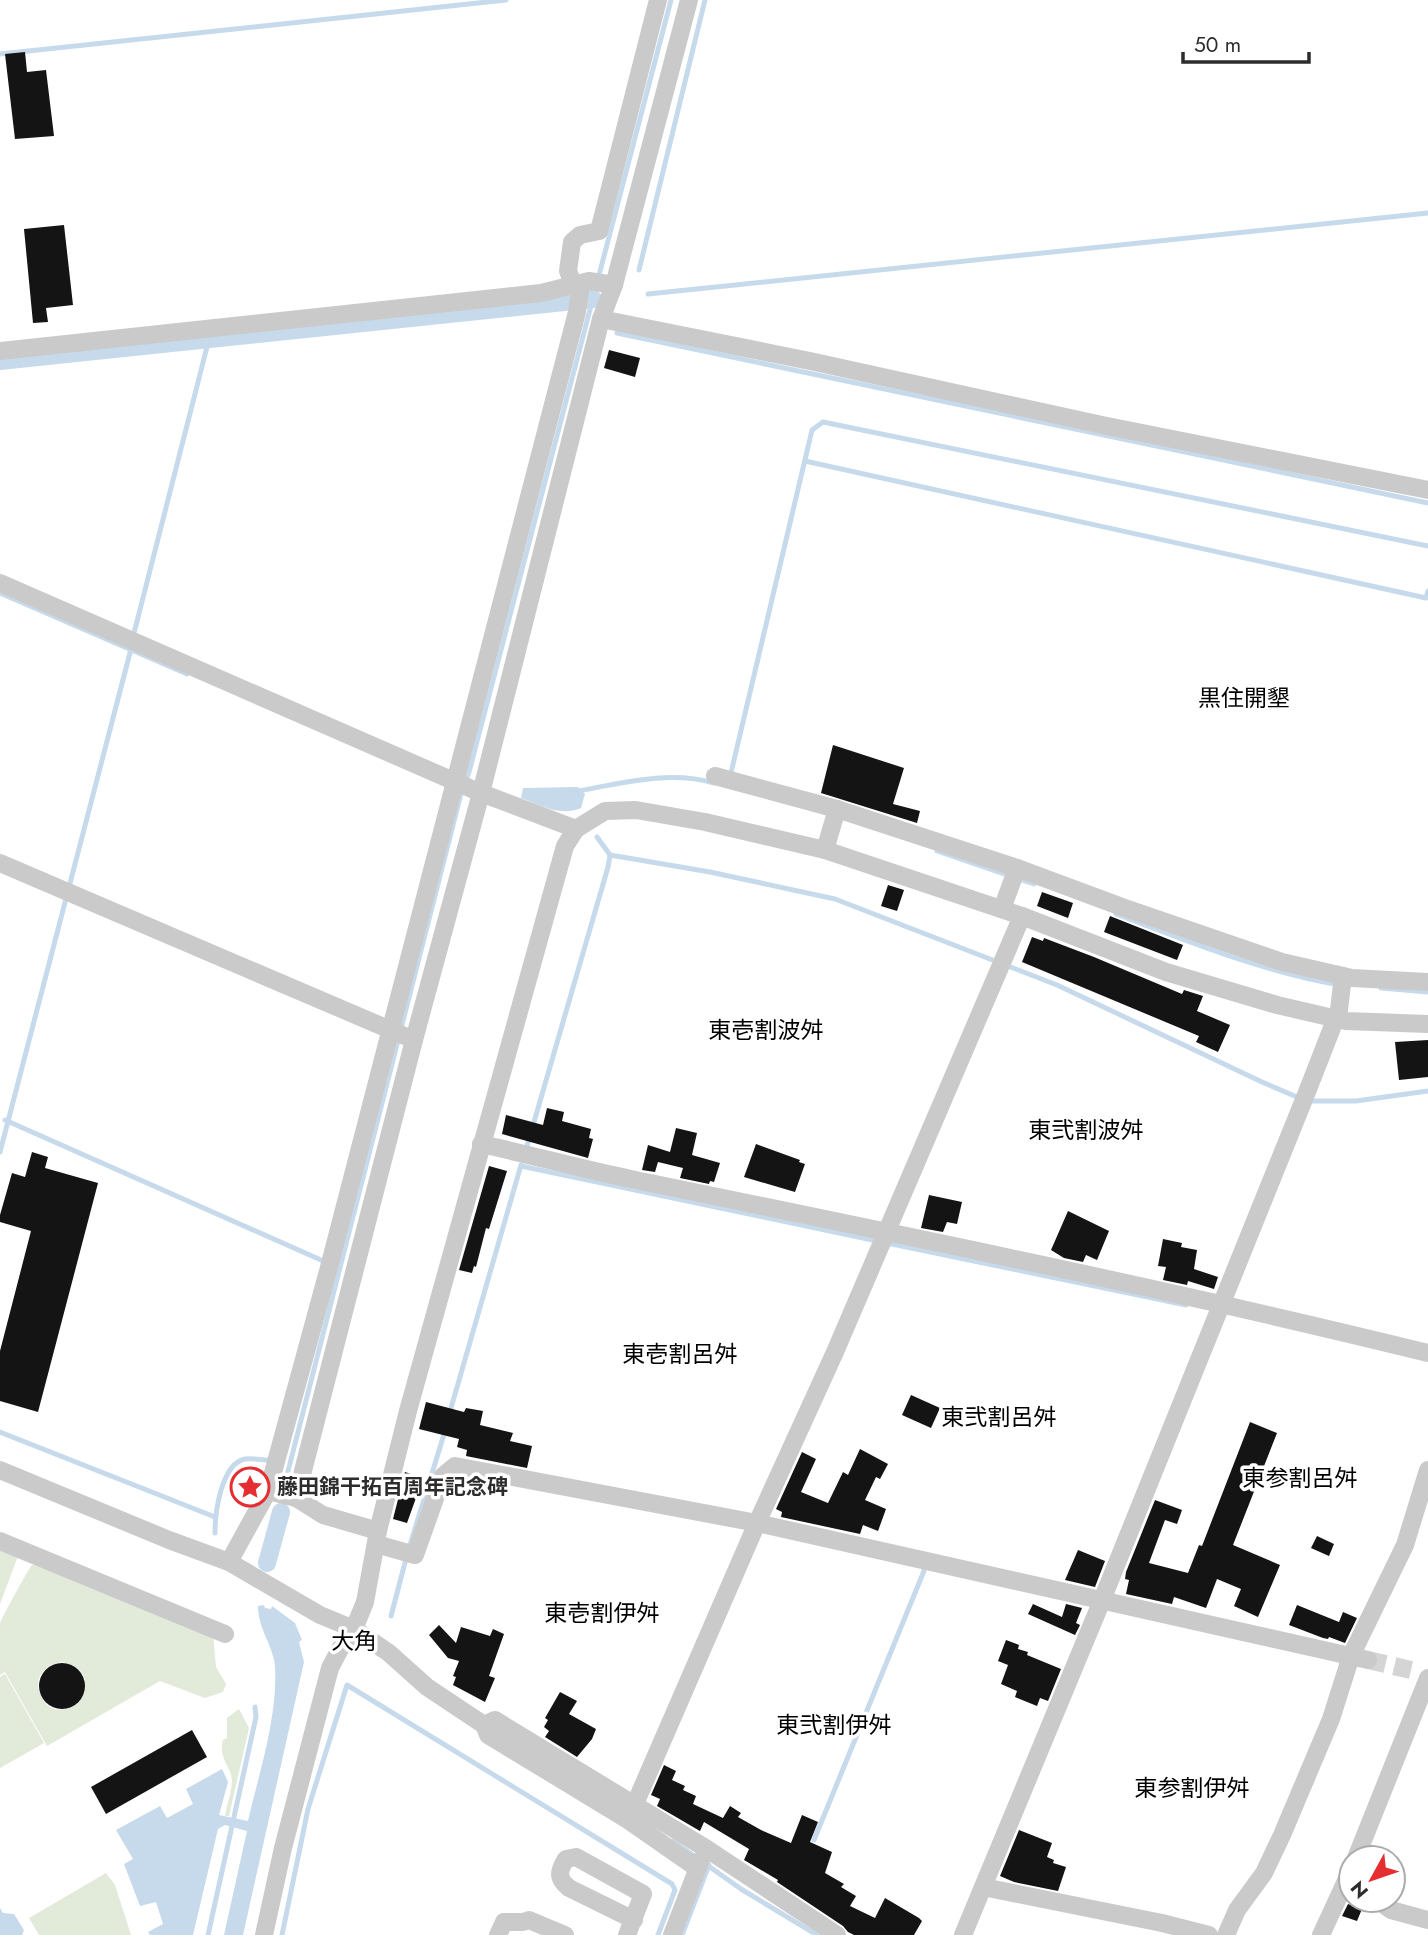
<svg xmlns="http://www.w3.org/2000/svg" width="1428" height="1935" viewBox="0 0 1428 1935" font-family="Jost,'Noto Sans JP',sans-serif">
<rect width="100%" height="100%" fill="#fff"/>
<!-- green -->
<g fill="#e2eada" fill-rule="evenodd">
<polygon points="0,1548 18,1556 0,1604"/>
<path d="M 32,1565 L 37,1565 L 213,1634 L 216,1667 L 226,1684 L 223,1692 L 205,1698 L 160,1681 L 47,1746 L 5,1672 L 0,1675 C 0,1659 0,1639 0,1624 C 1,1619 29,1568 32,1565 ZM 62,1662 C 118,1674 57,1740 40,1693 C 33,1676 47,1664 62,1662 Z"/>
<polygon points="5,1674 44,1743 0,1768 0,1677"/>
<path d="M 239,1709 L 249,1728 L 229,1816 L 225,1816 C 227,1804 232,1791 232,1780 C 231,1766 218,1758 223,1740 L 227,1738 L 227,1718 Z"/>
<polygon points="106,1873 115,1885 131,1935 39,1935 29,1918"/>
</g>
<!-- water -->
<g fill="#c6daeb">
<path d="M 578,787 L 585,794 L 581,808 C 560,817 540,805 521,798 L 523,788 Z"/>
<path d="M 264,1605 L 265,1608 L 271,1609 L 272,1606 L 295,1623 L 302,1640 L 299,1642 L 304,1662 L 243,1935 L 224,1935 L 247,1831 L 225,1825 L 218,1829 L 193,1935 L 150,1935 L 148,1932 L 163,1924 L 156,1902 L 140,1906 L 124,1864 L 133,1859 L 116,1830 L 160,1806 L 167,1818 L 193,1804 L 186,1789 L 222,1769 L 228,1782 L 219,1815 L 248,1821 C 259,1773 278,1716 275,1667 C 274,1646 258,1630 258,1606 Z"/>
<polygon points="0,1908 3,1913 14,1914 24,1930 22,1935 0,1935"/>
</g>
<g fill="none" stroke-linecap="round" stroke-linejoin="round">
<!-- stream -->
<g stroke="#c6daeb" stroke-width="5">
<polyline points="0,54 506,0"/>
<polyline points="639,270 705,0"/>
<polyline points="648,294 1428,213"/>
<polyline points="617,333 1428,503"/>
<polyline points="805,461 1426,598 1428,591"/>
<polyline points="0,593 187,674"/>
<polyline points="134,633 209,339"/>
<polyline points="730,777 812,430 823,422 1428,546"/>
<path d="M 576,794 L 578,791 C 622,783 670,770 714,783"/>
<polyline points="937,851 1034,884"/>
<polyline points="610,855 710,872 835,899 1057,985 1262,1082 1297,1097 1312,1101 1356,1101 1428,1091"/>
<path d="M 1116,914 C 1188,941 1263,972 1340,985"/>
<polyline points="1381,988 1428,992"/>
<polyline points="5,1120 321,1260"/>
<polyline points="0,1152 131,649"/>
<polyline points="525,1153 608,867 610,855 597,837"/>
<polyline points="521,1166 877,1241"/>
<polyline points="887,1243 1186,1305"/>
<polyline points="449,1415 521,1165"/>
<polyline points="0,1432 215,1517"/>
<polyline points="286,1479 462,790 469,772 671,0"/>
<path d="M 215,1533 C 215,1513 221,1464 245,1459 C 254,1458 265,1460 273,1461"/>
<polyline points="410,1545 445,1431"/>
<polyline points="391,1616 407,1555"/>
<polyline points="814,1840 926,1566"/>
<polyline points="673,1841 741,1889 817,1935"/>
<polyline points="208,1935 256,1717 255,1707"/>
<polyline points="282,1935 308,1809 347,1685 672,1884 675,1890 658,1935"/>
<polyline points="682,1935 709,1865"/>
</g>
<!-- canal -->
<g stroke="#c6daeb" stroke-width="18">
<polyline points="0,361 593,299"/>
<polyline points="267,1563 281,1512"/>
</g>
</g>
<!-- building -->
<g fill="#141414">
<polygon points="25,52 27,72 46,70 54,136 15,139 5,54"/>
<polygon points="64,225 73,305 46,308 48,322 33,323 24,229"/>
<polygon points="609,350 640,358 635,377 604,368"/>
<polygon points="833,745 904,768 893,804 920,811 917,823 821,793"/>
<polygon points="888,885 904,890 897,911 881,906"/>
<polygon points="1042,892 1073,903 1068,918 1037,906"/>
<polygon points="1110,916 1183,945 1177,960 1104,932"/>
<polygon points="1032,937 1043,941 1044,938 1094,957 1182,994 1184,990 1203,996 1197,1011 1230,1025 1218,1052 1196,1042 1199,1036 1022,962"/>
<polygon points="1428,1040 1428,1077 1399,1080 1395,1042"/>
<polygon points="547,1108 564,1112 562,1121 591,1129 589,1138 593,1139 588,1158 502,1134 506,1115 543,1125"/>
<polygon points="676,1128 697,1133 692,1155 720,1163 714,1182 710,1181 709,1184 680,1178 683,1168 658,1162 655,1172 642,1170 648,1145 670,1152"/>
<polygon points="756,1144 800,1160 799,1162 805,1164 795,1192 744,1177"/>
<polygon points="32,1152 48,1157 45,1168 98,1183 38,1412 0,1401 0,1351 31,1231 0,1222 0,1215 12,1173 25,1177"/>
<polygon points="489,1166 507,1171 489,1229 486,1228 476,1267 474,1266 472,1273 459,1270"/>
<polygon points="929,1195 962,1202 957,1224 947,1222 943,1232 921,1228"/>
<polygon points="1068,1211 1109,1231 1097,1260 1086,1255 1083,1262 1064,1258 1051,1250"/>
<polygon points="1163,1239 1182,1243 1181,1247 1197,1250 1194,1269 1218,1277 1214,1289 1188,1281 1187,1285 1163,1280 1166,1267 1158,1266"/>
<polygon points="911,1395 940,1408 931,1428 902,1415"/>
<polygon points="426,1402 464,1412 466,1408 483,1411 480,1425 513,1433 510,1441 532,1446 527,1468 466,1456 467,1450 457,1447 459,1439 419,1429"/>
<polygon points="1250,1422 1277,1433 1233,1545 1280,1565 1258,1617 1234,1606 1241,1589 1217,1579 1206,1608 1174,1597 1172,1604 1126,1594 1129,1580 1125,1579 1126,1572 1155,1500 1182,1510 1177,1524 1165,1520 1149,1563 1188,1573 1199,1545 1202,1546"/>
<polygon points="860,1449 888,1464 880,1479 876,1477 865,1500 886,1509 878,1531 863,1525 860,1534 781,1517 782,1512 776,1509 802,1452 816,1459 801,1492 828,1503 843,1472 848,1475"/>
<polygon points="405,1472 420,1477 419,1482 421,1484 407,1523 393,1519"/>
<polygon points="1317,1536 1334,1544 1329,1556 1311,1548"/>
<polygon points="1078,1550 1105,1561 1095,1587 1065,1580"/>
<polygon points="1033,1604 1062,1617 1066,1604 1082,1608 1076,1623 1080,1625 1075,1635 1028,1614"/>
<polygon points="1297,1605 1339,1622 1343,1612 1357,1618 1345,1643 1329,1637 1328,1639 1323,1638 1289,1625"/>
<polygon points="439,1625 456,1643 461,1627 490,1636 493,1629 504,1634 489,1676 495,1678 485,1702 453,1685 456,1677 453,1676 459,1661 448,1658 429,1635"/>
<polygon points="1006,1640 1019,1645 1018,1649 1028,1652 1027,1655 1061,1669 1048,1701 1040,1698 1037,1706 1015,1697 1017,1691 1001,1684 1008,1665 998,1661"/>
<circle cx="62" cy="1686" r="23"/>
<polygon points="560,1692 577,1701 569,1714 596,1729 592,1739 577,1757 545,1737 549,1731 544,1727 548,1720 545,1718"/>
<polygon points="192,1730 207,1757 106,1814 91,1787"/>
<polygon points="664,1765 676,1771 672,1780 685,1786 683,1790 696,1796 693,1804 723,1818 730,1806 741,1813 738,1817 761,1830 791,1843 802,1815 818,1822 810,1842 832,1852 825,1873 844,1884 841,1887 856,1896 850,1906 875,1918 885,1898 919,1918 922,1921 914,1935 854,1935 848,1932 843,1926 777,1882 778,1880 744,1860 749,1849 704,1822 700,1831 657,1806 660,1799 651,1795"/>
<polygon points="1019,1830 1052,1843 1047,1857 1054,1860 1053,1863 1066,1867 1058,1891 1014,1882 1000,1876"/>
<polygon points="1348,1904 1362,1909 1357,1921 1342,1916"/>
</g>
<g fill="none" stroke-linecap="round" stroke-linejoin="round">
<!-- minor-tunnel -->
<polyline stroke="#d5d5d5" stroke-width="18" stroke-dasharray="18 9" stroke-linecap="butt" points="1368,1660 1411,1670"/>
<!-- minor -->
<g stroke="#cacaca" stroke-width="18">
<polyline points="574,286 568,271 572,242 580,235 599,231 658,0"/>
<polyline points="601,319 810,361 1102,425 1428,490"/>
<polyline points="0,351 541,293 589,281 614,285"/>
<polyline points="0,583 481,793 576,829 605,811 636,810 705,822 825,850 1022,916 1166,972 1277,1005 1346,1021 1428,1024"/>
<polyline points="715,776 837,809 1017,868 1122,907 1282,962 1352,978 1428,982"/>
<polyline points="825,850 837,809"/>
<polyline points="0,863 414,1040"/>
<polyline points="1002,909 1017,868"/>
<path d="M 481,1144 C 532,1155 581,1169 631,1179 C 897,1234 1164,1288 1428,1353"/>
<polyline points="0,1470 169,1540 229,1562 320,1615 354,1629 389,1653 427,1687 484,1725 488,1735 628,1820 697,1868"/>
<polyline points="268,1491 328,1271 577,312 581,284"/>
<polyline points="296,1498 414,1040 481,793 601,319 614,285 689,0"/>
<polyline points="0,1541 225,1634"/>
<polyline points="376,1544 415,1555 443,1476 455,1466 757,1523 1368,1660"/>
<polyline points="229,1562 268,1491 296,1498 323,1515 378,1531"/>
<polyline points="484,1725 495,1720 707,1849 837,1935"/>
<polyline points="635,1804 757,1523 835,1352 1022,916"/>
<polyline points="1356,1858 1428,1678"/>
<polyline points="983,1887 1162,1923 1209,1935"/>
<polyline points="1377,1900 1391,1910 1428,1920"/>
<polyline points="264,1935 283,1848 330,1668 340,1649 354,1629 365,1602 378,1531 408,1411 565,846 576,829"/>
<polyline points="498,1935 504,1922 523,1922 529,1920 565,1935"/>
<path d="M 627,1935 L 643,1894 L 576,1857 L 566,1859 C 558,1872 557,1878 569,1888 L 634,1920"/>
<polyline points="672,1935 701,1860"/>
<polyline points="963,1935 1098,1610 1307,1092 1339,1010 1343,976"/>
<polyline points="1226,1935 1237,1910 1264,1873 1282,1835 1331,1719 1351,1656 1405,1545 1428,1470"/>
<polyline points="1321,1935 1351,1870"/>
</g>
</g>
<!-- icons -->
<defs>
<symbol id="sight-ring" viewBox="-11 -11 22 22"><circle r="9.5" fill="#fff" stroke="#e42e32" stroke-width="1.5"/><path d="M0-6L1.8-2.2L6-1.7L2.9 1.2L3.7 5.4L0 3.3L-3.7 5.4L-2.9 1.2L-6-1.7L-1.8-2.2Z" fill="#e42e32"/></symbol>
</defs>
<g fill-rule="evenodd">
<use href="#sight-ring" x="228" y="1465" width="44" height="44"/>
</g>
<g text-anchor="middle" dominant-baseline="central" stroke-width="7" stroke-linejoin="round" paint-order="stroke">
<!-- poi labels -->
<g font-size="21" font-weight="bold" fill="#2d2d2d" stroke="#fff" text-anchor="start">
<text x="277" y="1487">藤田錦干拓百周年記念碑</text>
</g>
<!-- neighbourhood labels -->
<g font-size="23" fill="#000" stroke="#fff">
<text x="1244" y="698">黒住開墾</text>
<text x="766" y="1030">東壱割波舛</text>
<text x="1086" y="1130">東弐割波舛</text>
<text x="680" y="1354">東壱割呂舛</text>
<text x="999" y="1417">東弐割呂舛</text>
<text x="1300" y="1478">東参割呂舛</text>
<text x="602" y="1613">東壱割伊舛</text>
<text x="354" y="1641">大角</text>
<text x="834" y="1725">東弐割伊舛</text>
<text x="1192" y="1788">東参割伊舛</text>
</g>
</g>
<!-- north arrow -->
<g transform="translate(1372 1879) rotate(230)"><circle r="33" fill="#ffffff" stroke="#ababab" stroke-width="2"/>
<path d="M0-5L12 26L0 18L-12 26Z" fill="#e42e32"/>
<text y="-10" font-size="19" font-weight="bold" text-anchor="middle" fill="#2d2d2d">N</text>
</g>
<!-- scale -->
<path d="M1183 52v10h126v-10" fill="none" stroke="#2d2d2d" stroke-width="3.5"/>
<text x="1194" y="52" font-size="21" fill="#2d2d2d" stroke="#ffffff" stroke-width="5" paint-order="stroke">50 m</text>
</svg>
